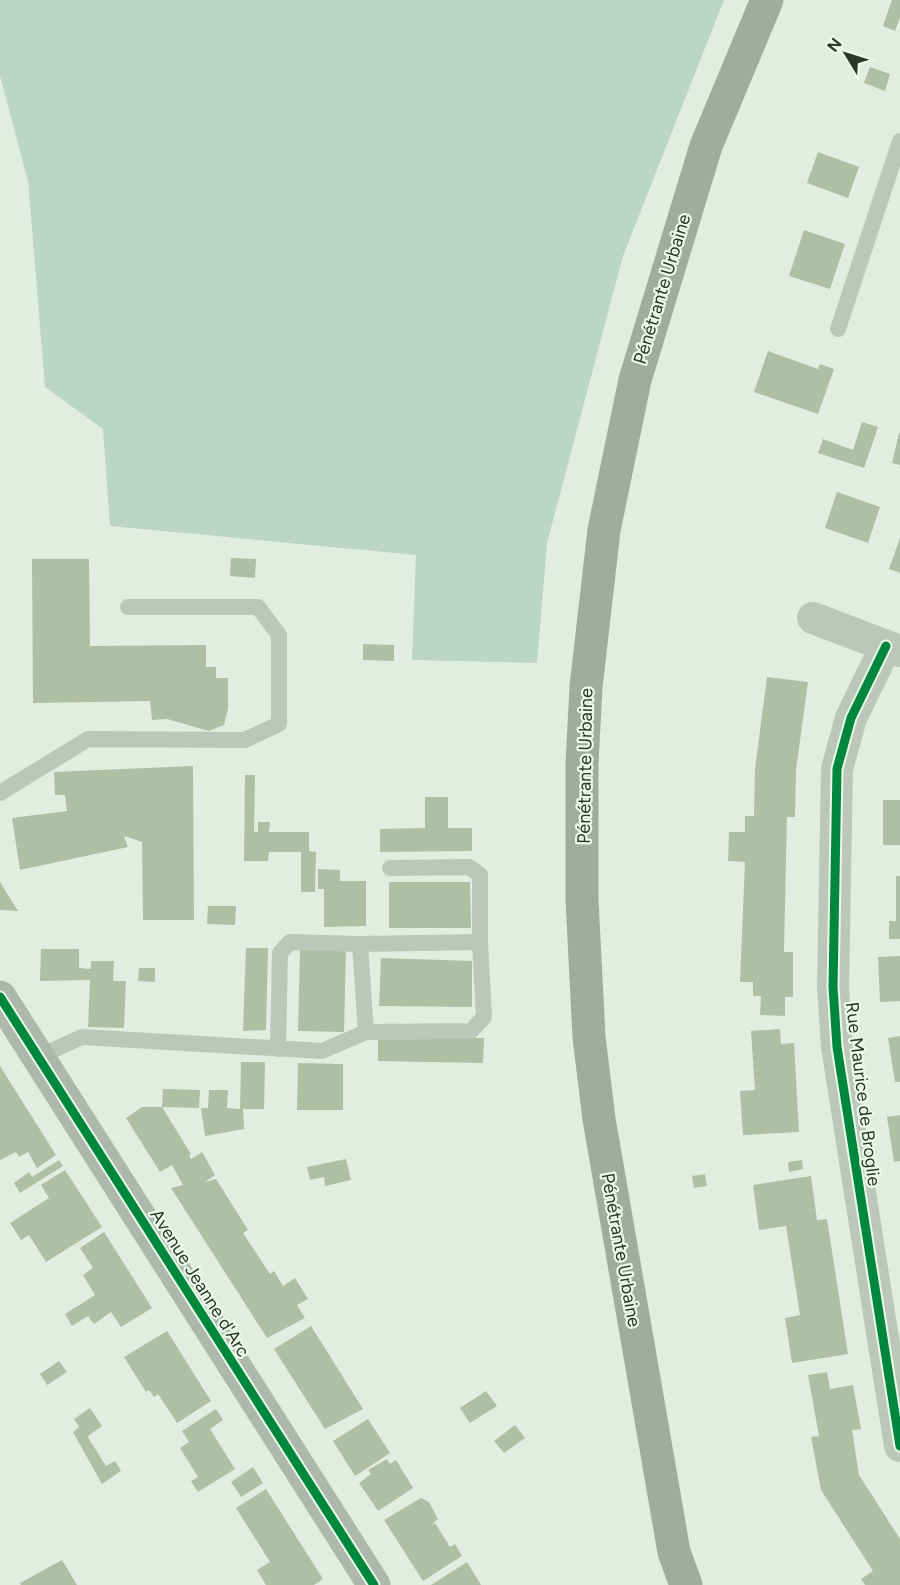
<svg xmlns="http://www.w3.org/2000/svg" width="900" height="1585" viewBox="0 0 900 1585" font-family="Figtree,sans-serif">
<rect width="100%" height="100%" fill="#e2ede1"/>
<!-- green -->
<polygon fill="#bcd5c9" points="0,0 724,0 623,256 547,543 537,663 412,660 416,555 110,526 103,429 45,387 28,181 0,76"/>
<!-- building -->
<g fill="#adc0a3">
<polygon points="892,0 900,0 900,17 895,31 883,26"/>
<polygon points="870,67 890,74 885,91 864,83"/>
<polygon points="818,152 859,167 848,198 807,183"/>
<polygon points="804,230 845,244 830,289 789,276"/>
<polygon points="768,351 818,369 820,364 834,369 818,414 754,392"/>
<polygon points="862,422 878,427 864,468 818,453 823,439 853,450"/>
<polygon points="899,433 900,433 900,465 892,463"/>
<polygon points="837,492 880,507 868,543 825,528"/>
<polygon points="900,538 900,573 889,569"/>
<polygon points="231,558 256,559 255,578 230,576"/>
<polygon points="32,559 89,559 90,646 206,645 206,667 216,667 216,678 228,678 228,709 224,725 209,731 167,719 152,720 150,701 33,703"/>
<polygon points="363,644 394,645 394,661 363,660"/>
<polygon points="767,677 808,682 796,770 795,817 787,817 784,952 793,952 793,997 785,997 785,1016 760,1015 761,996 753,996 753,982 740,982 745,862 728,861 729,832 745,832 745,816 754,816 755,769"/>
<polygon points="193,766 194,920 143,920 142,842 124,836 128,847 20,870 12,818 67,811 65,795 55,795 54,772"/>
<polygon points="245,775 255,775 254,832 258,832 258,822 270,822 269,832 309,832 309,851 316,852 315,892 301,892 301,852 269,852 268,861 244,861"/>
<polygon points="425,797 448,797 448,828 472,828 472,851 380,852 380,829 425,828"/>
<rect x="883" y="800" width="17" height="45"/>
<polygon points="318,869 340,870 340,881 366,881 366,926 324,927 324,889 318,889"/>
<polygon points="896,876 900,876 900,939 889,939 889,921 896,921"/>
<polygon points="0,882 18,911 0,910"/>
<polygon points="389,882 470,882 471,928 389,928"/>
<polygon points="208,906 236,906 235,925 207,924"/>
<polygon points="246,948 268,948 266,1030 243,1031"/>
<polygon points="41,949 79,949 79,968 91,969 91,961 114,961 113,981 126,981 124,1028 88,1027 90,980 40,981"/>
<polygon points="300,949 346,949 344,1032 298,1031"/>
<polygon points="900,956 900,1001 880,1002 878,957"/>
<polygon points="381,958 472,961 472,1007 379,1006"/>
<polygon points="139,968 155,968 155,982 138,981"/>
<polygon points="780,1029 781,1044 794,1043 799,1132 743,1135 740,1091 755,1090 751,1031"/>
<polygon points="900,1036 900,1082 895,1082 888,1038"/>
<polygon points="378,1037 484,1038 483,1063 378,1061"/>
<polygon points="241,1062 265,1062 264,1109 243,1109 244,1129 205,1136 201,1108 208,1108 209,1090 228,1090 227,1108 240,1109"/>
<polygon points="298,1063 343,1064 343,1110 297,1110"/>
<polygon points="0,1066 56,1155 37,1168 28,1152 19,1157 16,1152 0,1160"/>
<polygon points="163,1089 200,1090 199,1108 162,1107 191,1154 189,1155 191,1159 202,1152 215,1175 205,1182 216,1179 248,1230 243,1233 270,1274 274,1271 283,1286 295,1278 308,1299 297,1305 305,1318 267,1338 171,1188 183,1185 172,1165 160,1172 126,1118 142,1107 162,1107"/>
<polygon points="900,1115 900,1161 894,1162 887,1117"/>
<polygon points="346,1159 351,1180 325,1186 324,1177 310,1180 307,1167"/>
<polygon points="59,1160 63,1166 20,1193 14,1183 29,1172 32,1177"/>
<polygon points="802,1160 803,1169 789,1172 788,1162"/>
<polygon points="65,1170 102,1227 46,1262 29,1235 21,1240 10,1223 49,1198 41,1185"/>
<polygon points="705,1174 707,1186 694,1188 692,1176"/>
<polygon points="811,1176 817,1220 827,1219 848,1354 792,1363 785,1318 800,1315 786,1226 759,1230 753,1185"/>
<polygon points="104,1232 152,1308 121,1327 111,1312 94,1324 88,1316 72,1326 65,1314 95,1295 83,1275 93,1268 80,1248"/>
<polygon points="311,1326 363,1409 325,1429 274,1349"/>
<polygon points="167,1331 211,1401 177,1423 158,1394 154,1397 149,1390 146,1392 124,1357"/>
<polygon points="59,1361 67,1372 47,1385 40,1374"/>
<polygon points="827,1372 830,1389 853,1385 861,1429 852,1430 859,1475 900,1539 900,1585 865,1585 861,1579 873,1571 821,1490 811,1437 819,1436 808,1375"/>
<polygon points="486,1391 497,1406 470,1423 460,1408"/>
<polygon points="90,1408 102,1426 88,1436 89,1439 106,1466 115,1461 121,1471 102,1484 73,1432 79,1427 74,1419"/>
<polygon points="216,1409 223,1420 210,1429 235,1469 198,1492 191,1481 198,1477 180,1448 189,1442 182,1431"/>
<polygon points="368,1419 390,1453 355,1476 333,1441"/>
<polygon points="515,1425 525,1438 504,1453 494,1441"/>
<polygon points="387,1459 390,1464 396,1460 413,1488 378,1511 359,1483 371,1474 368,1470"/>
<polygon points="253,1467 263,1483 241,1497 231,1482"/>
<polygon points="266,1489 323,1579 314,1585 266,1585 257,1570 270,1562 236,1508"/>
<polygon points="421,1498 429,1502 438,1519 430,1526 435,1523 450,1547 455,1544 462,1556 423,1581 384,1520"/>
<polygon points="62,1560 77,1585 21,1585 20,1583"/>
<polygon points="467,1562 481,1585 431,1585"/>
</g>
<g fill="none" stroke-linecap="round" stroke-linejoin="round">
<!-- lane -->
<g stroke="#bcc7ba" stroke-width="16">
<polyline points="838,329 900,141"/>
<polyline points="0,793 88,739 245,740 279,724 279,635 258,607 128,607"/>
<polyline points="360,944 480,942 480,875 469,867 390,868"/>
<polyline points="366,1032 471,1031 484,1017 480,942"/>
<polyline points="38,1057 82,1037 322,1051 366,1032 360,944 290,942 280,953 278,1049"/>
</g>
<!-- street -->
<g stroke="#bcc7ba" stroke-width="32">
<polyline points="813,618 900,651"/>
<polyline points="886,646 851,718 837,769 833,987 837,1047 900,1446"/>
</g>
<!-- secondary -->
<polyline stroke="#adb7ab" stroke-width="33" points="0,997 374,1585"/>
<!-- primary -->
<polyline stroke="#a1ab9f" stroke-width="33" points="686,1585 674,1552 599,1119 589,1037 582,900 582,763 586,687 604,530 635,380 706,146 767,0"/>
<defs>
<g id="cycleway">
<polyline points="886,646 851,718 837,769 833,987 837,1047 900,1446"/>
<polyline points="0,997 374,1585"/>
</g>
</defs>
<!-- cycleway casing -->
<use href="#cycleway" stroke="#eafae9" stroke-width="13"/>
<!-- cycleway -->
<use href="#cycleway" stroke="#00873e" stroke-width="9"/>
</g>
<g text-anchor="middle" dominant-baseline="central" stroke-width="4.5" stroke-linejoin="round" paint-order="stroke">
<!-- street labels -->
<g font-size="18" fill="#2d3728" stroke="#eafae9">
<text transform="translate(662 289) rotate(-73)">Pénétrante Urbaine</text>
<text transform="translate(585 766) rotate(-89)">Pénétrante Urbaine</text>
<text transform="translate(863 1094) rotate(83)">Rue Maurice de Broglie</text>
<text transform="translate(621 1250) rotate(80)">Pénétrante Urbaine</text>
<text transform="translate(200 1283) rotate(58)">Avenue Jeanne d'Arc</text>
</g>
</g>
<!-- north arrow -->
<g transform="translate(846 54) rotate(308)" stroke="#eafae9" stroke-width="4.5" paint-order="stroke">
<path d="M0-4.5L10 22L0 15L-10 22Z" fill="#2d3728"/>
<text y="-9" font-size="16" font-weight="bold" text-anchor="middle" fill="#2d3728">N</text>
</g>
</svg>
